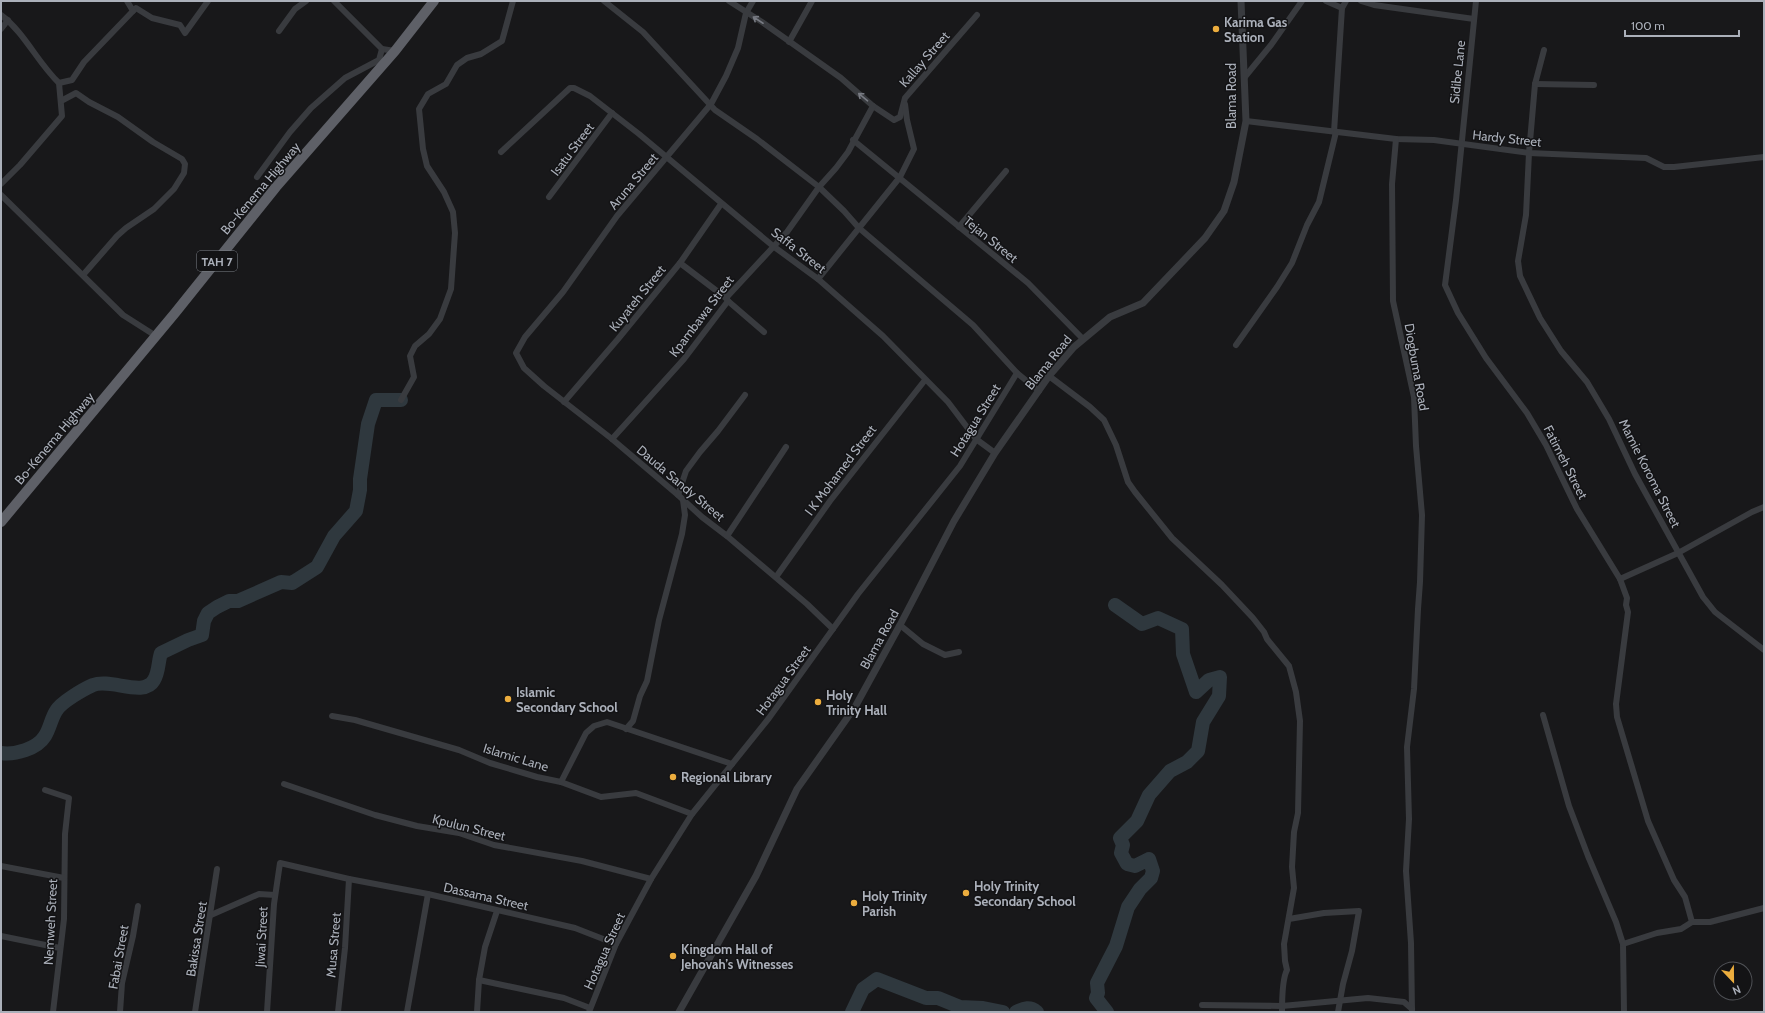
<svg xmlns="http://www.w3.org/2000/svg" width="1765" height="1013" viewBox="0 0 1765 1013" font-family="Cabin,sans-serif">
<rect width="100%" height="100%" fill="#18181a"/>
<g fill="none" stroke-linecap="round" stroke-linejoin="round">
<!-- river -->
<g stroke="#2f383e" stroke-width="14">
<path d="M 1,753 C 15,755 37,749 45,736 C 50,728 51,719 56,711 C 61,702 84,689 93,685 C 111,678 144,698 154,680 C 159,672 158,662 161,653 L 188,640 L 202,635 L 204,621 L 208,613 L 217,607 L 229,601 L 238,601 L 281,582 L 292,583 L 317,567 L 334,536 L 356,511 L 360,490 L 360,479 L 368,424 L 376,400 L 401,400"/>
<polyline points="852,1012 863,989 877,979 926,998 938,998 960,1007 983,1008 1003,1012"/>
<path d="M 1016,1012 C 1024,1008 1030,1006 1037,1012"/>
<polyline points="1107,1012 1096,998 1098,993 1097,983 1116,946 1128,907 1140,889 1151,878 1153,871 1149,859 1135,866 1127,864 1121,853 1123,845 1120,838 1137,821 1149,795 1170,771 1187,762 1198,751 1203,722 1219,696 1220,677 1209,680 1196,692 1183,654 1182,629 1158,618 1142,624 1115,605"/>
</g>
<!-- minor -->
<g stroke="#393b3f" stroke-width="6">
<polyline points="127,1 133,11 136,8 152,18 180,25 185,33 208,1"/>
<polyline points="334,1 382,49 395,51"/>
<polyline points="604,1 643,32 715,110 757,139 819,187 844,211 859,228 973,325 1017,373 1039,391"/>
<polyline points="729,1 762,22 841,78 873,106 894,120 900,117 905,98 977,15"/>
<polyline points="753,1 746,13 738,48 726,76 711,104 617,216 563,292 525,337 516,353 524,368 544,386 612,439 678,495 702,517 727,536 807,604 833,629"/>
<polyline points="1326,1 1342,8 1346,1"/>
<polyline points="1361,1 1374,5 1474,19"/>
<polyline points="1476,1 1456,200 1445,285 1458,313 1486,358 1527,413 1546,445 1577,509 1620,579 1627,598 1626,605 1628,612 1616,704 1617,717 1648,821 1674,880 1685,897 1692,922"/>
<path d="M 1,15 C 25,33 37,62 59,83 L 62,116 L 20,165 L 1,184"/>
<polyline points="1,29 8,20"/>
<polyline points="279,31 295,9 306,1"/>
<polyline points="789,42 812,1"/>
<polyline points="1544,50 1535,84 1529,153 1526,215 1518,261 1520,276 1540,318 1561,351 1587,382 1609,419 1635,474 1703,597 1715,612 1764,650"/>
<polyline points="1244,78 1271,45 1302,1"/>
<polyline points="59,83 72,80 84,62 133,11"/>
<polyline points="1535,84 1594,85"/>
<polyline points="61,101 76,93 89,102 118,117 153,142 182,159 185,164 184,173 174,189 154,209 126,228 117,236 83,275"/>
<polyline points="1246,121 1396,139 1434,140 1529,153 1646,158 1664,167 1674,167 1764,157"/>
<polyline points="1334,132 1342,8"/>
<polyline points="1396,139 1392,184 1393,301 1414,397 1416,446 1422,515 1420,582 1418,609 1414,689 1407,747 1409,819 1406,871 1411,943 1412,1012"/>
<polyline points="853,140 1028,283 1083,339"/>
<polyline points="501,152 570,88 574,88 590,96 639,134 773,246 818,279 883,336 948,402 976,439 995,453"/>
<polyline points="257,177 290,132 311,108 345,78 379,60 382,49"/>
<polyline points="1,195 123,315 156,336"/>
<polyline points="549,197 612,113"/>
<polyline points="959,227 1006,171"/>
<polyline points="680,263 726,298"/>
<polyline points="818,279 900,177 914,149 907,120 905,104"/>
<polyline points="728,301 764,332"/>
<polyline points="1236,345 1277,287 1292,263 1307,225 1319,202 1336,132"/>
<path d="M 1049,376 L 1090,407 L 1104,420 L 1116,445 L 1128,482 L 1135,492 L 1172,538 L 1222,585 L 1253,618 L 1264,632 L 1267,639 L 1289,666 L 1296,692 L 1300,721 L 1298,813 L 1294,832 L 1292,867 L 1294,888 L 1284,944 L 1285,961 L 1287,970 C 1282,979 1282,1000 1282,1012"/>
<polyline points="401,400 414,377 410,356 415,346 429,334 440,319 451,289 455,233 453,212 444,192 427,166 423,149 419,109 428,94 446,84 457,65 467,58 481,54 502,41 513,1"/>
<polyline points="564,402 618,339 680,263 721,204"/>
<polyline points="612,439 684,359 728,301 726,298 787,232 819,187 836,168 848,152 873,106"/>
<polyline points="678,495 686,471 700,452 718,431 745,395"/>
<polyline points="727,536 786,447"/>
<polyline points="776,577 830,501 925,380"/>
<polyline points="1620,579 1678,553 1752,512 1764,507"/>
<polyline points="900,625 923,644 945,655 959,652"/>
<polyline points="1543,715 1569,806 1588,856 1616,922 1623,944 1624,1012"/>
<polyline points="332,716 355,720 459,750 490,763 537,777 561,782 601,797 636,793 692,814"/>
<polyline points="626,729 633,721 640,696 647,681 659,620 682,534 685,515 683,500"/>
<polyline points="561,782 586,733 594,726 607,722 732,764"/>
<polyline points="284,784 375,815 417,826 459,833 494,845 582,861 651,879"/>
<polyline points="45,790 69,798 65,834 64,919 53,1012"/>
<polyline points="1,866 64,878"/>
<polyline points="211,915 259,894 275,895"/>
<polyline points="1289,919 1324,913 1359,911 1352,951 1343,984 1338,1012"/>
<polyline points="1,936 60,948"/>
<polyline points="1623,944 1657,933 1681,929 1692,922 1710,922 1764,908"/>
<polyline points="479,980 564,998 590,1008"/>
<polyline points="1202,1005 1282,1006 1368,998 1404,1002 1412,1009"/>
<polyline points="120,1012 122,983 133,936 138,906"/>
<polyline points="195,1012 217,869"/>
<polyline points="267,1012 274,904 280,863 349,879 428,894 575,928 616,944"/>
<polyline points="338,1012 345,948 349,879"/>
<polyline points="407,1012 428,894"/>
<polyline points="477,1012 479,980 485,947 497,911"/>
<polyline points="589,1012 616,944 651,879 692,814 769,718 858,594 960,466 1017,373"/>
</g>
<!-- tertiary -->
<polyline stroke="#393b3f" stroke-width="7" points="679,1012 756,876 797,789 855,707 900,625 954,521 995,453 1049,376 1074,347 1110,317 1143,303 1205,238 1224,211 1234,182 1246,121 1241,1"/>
<!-- trunk -->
<polyline stroke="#5e6067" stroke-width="10" points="1,522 175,313 276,187 395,51 434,1"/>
</g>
<!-- one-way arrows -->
<defs><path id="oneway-shaft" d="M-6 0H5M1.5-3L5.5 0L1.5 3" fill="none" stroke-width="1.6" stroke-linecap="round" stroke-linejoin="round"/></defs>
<g stroke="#787b83">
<use href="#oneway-shaft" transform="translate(758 20) rotate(-147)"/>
<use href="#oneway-shaft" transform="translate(863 97) rotate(-140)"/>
</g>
<!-- markers -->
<g fill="#ecad3e" stroke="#131315" stroke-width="1.5">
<circle cx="1216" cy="29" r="4"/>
<circle cx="508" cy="699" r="4"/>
<circle cx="818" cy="702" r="4"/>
<circle cx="673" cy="777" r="4"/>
<circle cx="966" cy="893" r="4"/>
<circle cx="854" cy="903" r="4"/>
<circle cx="673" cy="956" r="4"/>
</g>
<g text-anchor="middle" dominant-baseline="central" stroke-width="3" stroke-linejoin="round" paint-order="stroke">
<!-- shield labels -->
<rect fill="#131315" stroke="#7d8188" stroke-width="1" x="197" y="251" width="40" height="20" rx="3"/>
<g font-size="12" font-weight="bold" fill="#abb0ba">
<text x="217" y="261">TAH 7</text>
</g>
<!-- poi labels -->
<g font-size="13" font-weight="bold" fill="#abb0ba" stroke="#131315" text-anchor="start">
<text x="1224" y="22">Karima Gas<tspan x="1224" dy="15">Station</tspan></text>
<text x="516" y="692">Islamic<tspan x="516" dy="15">Secondary School</tspan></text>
<text x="826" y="695">Holy<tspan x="826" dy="15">Trinity Hall</tspan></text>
<text x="681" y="777">Regional Library</text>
<text x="974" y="886">Holy Trinity<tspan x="974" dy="15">Secondary School</tspan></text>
<text x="862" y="896">Holy Trinity<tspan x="862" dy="15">Parish</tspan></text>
<text x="681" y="949">Kingdom Hall of<tspan x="681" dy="15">Jehovah’s Witnesses</tspan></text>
</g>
<!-- street labels -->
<g font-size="13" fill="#abb0ba" stroke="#131315">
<text transform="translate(924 59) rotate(-49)">Kallay Street</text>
<text transform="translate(1457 72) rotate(-84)">Sidibe Lane</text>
<text transform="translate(1231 96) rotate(-90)">Blama Road</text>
<text transform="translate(1507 138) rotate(6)">Hardy Street</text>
<text transform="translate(572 149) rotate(-53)">Isatu Street</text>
<text transform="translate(633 181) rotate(-50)">Aruna Street</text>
<text transform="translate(260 188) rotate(-50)">Bo-Kenema Highway</text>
<text transform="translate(991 239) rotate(39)">Tejan Street</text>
<text transform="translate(799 250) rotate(38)">Saffa Street</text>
<text transform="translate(637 298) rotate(-51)">Kuyateh Street</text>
<text transform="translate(701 316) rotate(-53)">Kpambawa Street</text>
<text transform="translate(1048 362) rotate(-51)">Blama Road</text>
<text transform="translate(1417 367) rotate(80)">Diogbuma Road</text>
<text transform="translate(975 420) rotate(-58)">Hotagua Street</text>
<text transform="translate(54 438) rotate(-50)">Bo-Kenema Highway</text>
<text transform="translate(1566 462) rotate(63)">Fatimeh Street</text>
<text transform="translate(840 470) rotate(-53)">I K Mohamed Street</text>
<text transform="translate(1650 473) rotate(63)">Mamie Koroma Street</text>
<text transform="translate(681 483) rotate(40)">Dauda Sandy Street</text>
<text transform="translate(879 639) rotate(-61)">Blama Road</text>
<text transform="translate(783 680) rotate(-54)">Hotagua Street</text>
<text transform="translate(516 757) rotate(17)">Islamic Lane</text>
<text transform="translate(469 827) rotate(14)">Kpulun Street</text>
<text transform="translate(486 896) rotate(13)">Dassama Street</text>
<text transform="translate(50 922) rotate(-87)">Nemweh Street</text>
<text transform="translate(261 937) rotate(-87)">Jiwai Street</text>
<text transform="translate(196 939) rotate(-81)">Bakissa Street</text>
<text transform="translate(333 945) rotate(-85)">Musa Street</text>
<text transform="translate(604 951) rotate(-66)">Hotagua Street</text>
<text transform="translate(118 957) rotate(-80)">Fabai Street</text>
</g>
</g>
<!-- border -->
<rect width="1765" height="1013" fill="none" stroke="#abb0ba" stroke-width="4"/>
<!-- north arrow -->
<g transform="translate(1733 981) rotate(158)"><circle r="19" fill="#131315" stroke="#505257"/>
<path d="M0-3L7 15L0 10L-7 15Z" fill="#ecad3e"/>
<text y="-6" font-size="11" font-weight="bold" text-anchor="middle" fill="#abb0ba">N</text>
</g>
<!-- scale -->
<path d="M1625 30v6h114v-6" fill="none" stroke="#abb0ba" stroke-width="2"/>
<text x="1631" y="30" font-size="12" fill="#abb0ba" stroke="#131315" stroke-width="3" paint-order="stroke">100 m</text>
</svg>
